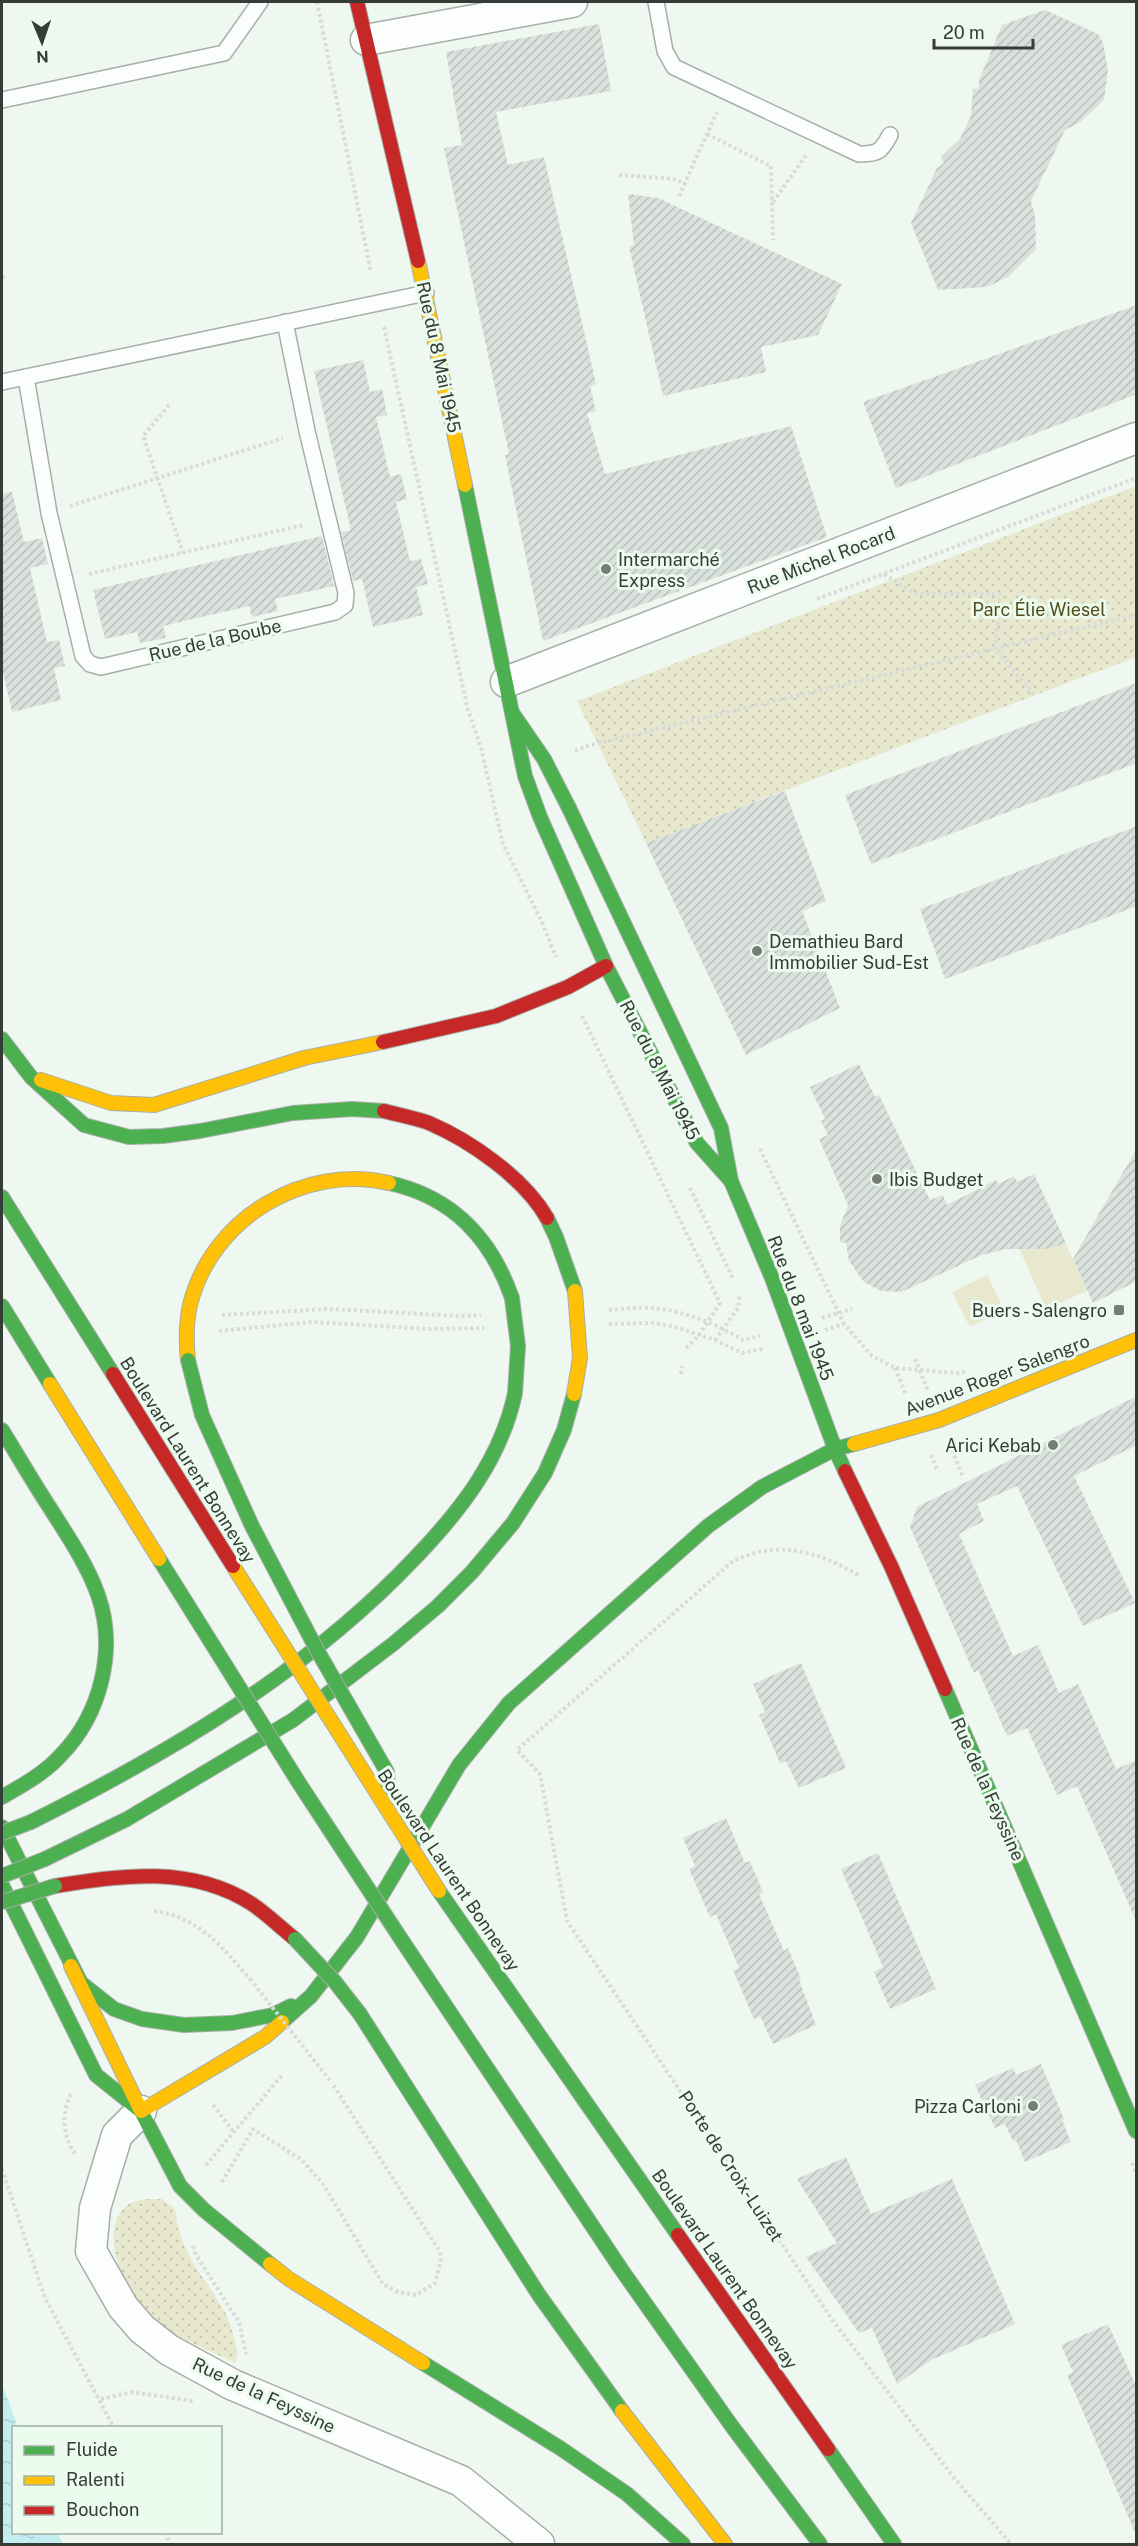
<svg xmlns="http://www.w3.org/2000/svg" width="1138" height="2546" viewBox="0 0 1138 2546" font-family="'Public Sans',sans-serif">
<defs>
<pattern id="grass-dots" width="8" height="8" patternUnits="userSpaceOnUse" patternTransform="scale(1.5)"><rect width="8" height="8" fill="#e7e8ce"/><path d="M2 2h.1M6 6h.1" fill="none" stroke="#c7c8b2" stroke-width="1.8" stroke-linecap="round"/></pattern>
<pattern id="water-ripples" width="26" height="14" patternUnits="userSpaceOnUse" patternTransform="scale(1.5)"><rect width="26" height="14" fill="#c3eeef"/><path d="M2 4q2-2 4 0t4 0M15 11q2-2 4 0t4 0" fill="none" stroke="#a8cdce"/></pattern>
<pattern id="building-hatch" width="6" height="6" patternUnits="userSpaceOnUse" patternTransform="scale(1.5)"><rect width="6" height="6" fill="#d9e1dc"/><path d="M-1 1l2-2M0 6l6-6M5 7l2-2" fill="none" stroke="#bbc2bd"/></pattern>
</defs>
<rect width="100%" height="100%" fill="#eef8f0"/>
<!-- grass -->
<g fill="url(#grass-dots)">
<polygon points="1136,486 1136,657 646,843 577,701"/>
<path d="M 143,2199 L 162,2199 L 175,2209 C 181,2257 204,2275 226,2314 C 232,2327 235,2342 238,2355 L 235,2363 C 214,2352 174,2337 157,2323 C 130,2302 94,2235 126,2206 C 130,2202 138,2201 143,2199 Z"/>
</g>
<!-- garden -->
<g fill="#e7e8ce">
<polygon points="1064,1240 1087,1291 1046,1309 1019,1248 1046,1249"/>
<polygon points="987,1275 1004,1310 970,1327 952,1292"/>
</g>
<!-- water -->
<polygon fill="url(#water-ripples)" points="2,2384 18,2427 14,2428 14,2532 58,2533 63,2544 2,2544"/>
<!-- building -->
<g fill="url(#building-hatch)">
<polygon points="1045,10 1098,34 1103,43 1108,70 1104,100 1080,122 1065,130 1031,201 1035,217 1036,249 1009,276 998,282 986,287 938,290 911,223 937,168 944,163 941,157 960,139 971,116 973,89 979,88 979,80 1002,25"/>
<polygon points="599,24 611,91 496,112 508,165 544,157 596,384 590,386 596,411 587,413 605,474 791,426 827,537 543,641 505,455 509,454 444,148 462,145 446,52"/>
<polygon points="628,194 658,198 842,284 818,335 761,347 766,372 663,396 629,247 634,245"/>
<polygon points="1137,305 1137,394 896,488 863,402"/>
<polygon points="363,360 370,392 382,389 387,415 376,417 390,477 401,474 407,499 396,502 410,561 421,559 428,584 416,587 423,615 373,627 362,579 353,581 341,532 351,530 314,371"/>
<polygon points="12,492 24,542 42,538 48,564 30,568 47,642 59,640 65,666 54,668 61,700 12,712 2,668 2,493"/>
<polygon points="322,536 334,586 275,599 278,611 252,617 249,606 163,626 166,638 140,643 137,632 105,639 93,590"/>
<polygon points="1137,683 1137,763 871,864 845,795"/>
<polygon points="785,791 826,901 802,911 840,1008 746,1055 646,843"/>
<polygon points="1137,826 1137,906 945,979 920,909"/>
<polygon points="859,1064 875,1097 879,1095 930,1200 943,1195 947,1205 996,1180 998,1184 1014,1176 1017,1182 1034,1174 1066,1243 1046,1249 1006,1249 982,1255 901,1292 881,1291 864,1282 849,1261 846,1243 840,1242 840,1226 848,1205 819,1139 828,1135 821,1121 825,1119 810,1087"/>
<polygon points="1137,1148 1137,1281 1093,1303 1073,1259"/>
<polygon points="1137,1396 1137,1445 1074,1476 1135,1603 1083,1626 1017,1486 977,1504 984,1521 959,1534 1013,1656 1038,1645 1059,1693 1078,1684 1116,1769 1137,1760 1137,1923 1077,1786 1057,1795 1027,1728 1007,1736 978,1670 974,1673 910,1527 917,1507"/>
<polygon points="801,1663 846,1768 799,1788 786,1761 780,1763 759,1715 765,1712 753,1684"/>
<polygon points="726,1818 745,1863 750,1861 763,1892 759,1894 784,1951 788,1948 801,1979 799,1980 816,2025 773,2044 760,2016 754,2019 733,1970 739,1968 716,1914 710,1917 689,1869 695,1866 683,1838"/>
<polygon points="878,1853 936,1989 890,2009 874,1972 883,1967 841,1869"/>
<polygon points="1041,2064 1064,2119 1062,2120 1071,2142 1025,2162 1016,2140 1013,2141 1005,2124 995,2128 975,2085 1013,2068 1016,2075"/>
<polygon points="846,2157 871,2214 952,2179 1015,2324 931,2360 897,2384 872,2328 859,2333 806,2257 837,2243 797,2179"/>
<polygon points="1108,2324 1137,2388 1137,2537 1067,2375 1073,2372 1061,2345"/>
</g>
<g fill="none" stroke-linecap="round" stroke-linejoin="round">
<defs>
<g id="lane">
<path d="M 656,2 L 665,51 L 674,67 L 859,154 C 878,154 881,152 890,135"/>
<polyline points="2,100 224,53 260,2"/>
<polyline points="26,377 49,513 83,656 90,664 101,667 335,612 345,605 346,593 307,431 285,322"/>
<polyline points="2,382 426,293"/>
</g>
<g id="street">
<polyline points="366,40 572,2"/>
<polyline points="506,682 1136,438"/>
<polyline points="141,2111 117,2135 95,2208 91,2251 123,2307 142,2329 169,2350 233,2385 461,2481 539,2544"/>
</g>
<g id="fast">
<polyline points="465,485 525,776 540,817 606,966 697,1143 731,1181"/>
<polyline points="513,714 544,759 569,808 721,1128 731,1181 772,1278 835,1449 845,1471"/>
<polyline points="2,1039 31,1077 84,1125 129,1137 163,1136 200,1131 293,1113 352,1109 384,1111"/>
<path d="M 389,1183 C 453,1197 491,1238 512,1298"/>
<polyline points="2,1197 113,1374"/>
<polyline points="547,1218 556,1237 575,1291"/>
<polyline points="2,1306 50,1384"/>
<path d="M 2,1430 C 18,1456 33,1482 50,1508 C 67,1535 87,1564 98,1595 C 117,1649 101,1714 61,1755 C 45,1773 23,1785 2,1797"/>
<polyline points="945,1689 1136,2131"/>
<path d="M 31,1822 C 171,1752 307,1672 415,1558 C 461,1510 501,1459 515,1393"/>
<polyline points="2,1827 81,1983 114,2009 142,2019 184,2025 232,2023 273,2015 291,2006"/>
<polyline points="45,1859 127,1819 293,1720 393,1644 438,1606 472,1572 513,1523 545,1473 564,1430 574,1394"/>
<polyline points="2,1885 96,2075 141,2111 180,2186 204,2210 270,2264"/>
<polyline points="439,1891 678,2235"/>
<polyline points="403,1942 621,2269 731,2425 820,2544"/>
<polyline points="360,2014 539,2295 622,2411"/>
<polyline points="282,2022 311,1996 357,1937 459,1765 509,1703 708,1526 762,1487 835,1449 854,1444"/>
<polyline points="423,2363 560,2448 627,2494 683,2544"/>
<polyline points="828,2449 894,2544"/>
</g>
<g id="slow">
<polyline points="418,261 465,485"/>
<polyline points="41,1080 111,1103 154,1105 304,1058 383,1042"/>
<path d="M 188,1360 C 186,1341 186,1323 190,1305 C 211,1219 304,1163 389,1183"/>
<polyline points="854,1444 939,1420 1136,1340"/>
<polyline points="71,1966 141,2111 265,2037 282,2022"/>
<polyline points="270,2264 289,2279 423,2363"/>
<polyline points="622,2411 725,2544"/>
</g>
<g id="jam">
<polyline points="357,2 418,261"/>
<polyline points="383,1042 496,1016 568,987 606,966"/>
<path d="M 384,1111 C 399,1115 415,1118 429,1123 C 471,1141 524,1178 547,1218"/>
<polyline points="845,1471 891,1566 945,1689"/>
<path d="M 55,1886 C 122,1875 192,1865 252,1904 C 267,1914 281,1928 295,1939"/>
<polyline points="678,2235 828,2449"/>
</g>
</defs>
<!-- lane casing -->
<use href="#lane" stroke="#a7aea8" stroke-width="18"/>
<!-- street casing -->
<use href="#street" stroke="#a7aea8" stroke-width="33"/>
<!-- fast casing -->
<use href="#fast" stroke="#a7aea8" stroke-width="16"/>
<!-- slow casing -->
<use href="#slow" stroke="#a7aea8" stroke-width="16"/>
<!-- jam casing -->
<use href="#jam" stroke="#a7aea8" stroke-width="16"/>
<!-- path -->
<g stroke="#d8dbd9" stroke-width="4" stroke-dasharray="3 3" stroke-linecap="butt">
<polyline points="317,2 371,273"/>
<polyline points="707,134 771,166 773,240"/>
<polyline points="619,175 675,179 685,184"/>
<polyline points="679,196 717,112"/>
<polyline points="773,202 807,154"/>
<polyline points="2,277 5,276"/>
<polyline points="384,327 468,710 481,748 503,844 541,920 556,957"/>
<polyline points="169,405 143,436 183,553"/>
<polyline points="70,506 283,438"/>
<polyline points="89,574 304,525"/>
<polyline points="884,574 916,594 1000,594 995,649 1035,696"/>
<polyline points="817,599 1136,478"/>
<polyline points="575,751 590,745 1136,615"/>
<polyline points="582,1016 720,1303 699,1335 686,1348"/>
<polyline points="760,1149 844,1324 872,1356 895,1368 958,1373 966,1371"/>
<polyline points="690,1188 733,1279"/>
<path d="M 609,1310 C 623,1309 637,1307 651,1308 C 682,1310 717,1324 743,1340 L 760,1336"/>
<polyline points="222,1315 329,1309 460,1316 481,1315"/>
<polyline points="822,1318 852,1309"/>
<polyline points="609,1324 652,1323 672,1326 715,1340 742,1353 763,1349"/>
<polyline points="825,1330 844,1324"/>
<polyline points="219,1331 312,1322 429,1329 484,1328"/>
<polyline points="715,1340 738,1308 740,1294"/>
<polyline points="915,1359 928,1391"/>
<polyline points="895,1368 906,1395"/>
<polyline points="681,1374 682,1366"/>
<polyline points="952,1450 963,1477"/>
<polyline points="931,1455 938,1472"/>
<path d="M 858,1575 C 817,1551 777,1539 732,1562 L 517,1750 L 540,1774 L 567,1921 L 833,2321 L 955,2479 L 1011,2544"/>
<path d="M 154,1911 C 199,1917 222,1947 250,1979"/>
<path d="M 71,2094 C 61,2114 62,2138 77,2156"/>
<polyline points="213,2105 233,2131"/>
<polyline points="1132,2163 1136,2173"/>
<polyline points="206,2165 283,2074"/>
<polyline points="2,2169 45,2298 114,2428"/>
<polyline points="222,2182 253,2129 302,2160 323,2184 383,2284 398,2292 416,2295 435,2283 441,2260 440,2252 332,2083"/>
<polyline points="193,2246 196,2255 239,2322 246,2354"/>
<polyline points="101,2399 132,2392 193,2401"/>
<polyline points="165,2532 170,2544"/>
</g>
<!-- lane -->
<use href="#lane" stroke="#fcfefd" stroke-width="15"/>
<!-- street -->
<use href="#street" stroke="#fcfefd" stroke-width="30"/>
<!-- fast -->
<use href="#fast" stroke="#4caf50" stroke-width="14"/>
<!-- slow -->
<use href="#slow" stroke="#ffc107" stroke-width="14"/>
<!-- jam -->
<use href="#jam" stroke="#c62828" stroke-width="14"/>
<defs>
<g id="fast-bridge">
<polyline points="512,1298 518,1346 515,1393"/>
<polyline points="188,1360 202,1415 252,1526 317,1650 387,1772 388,1787"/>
<polyline points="159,1559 299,1783 403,1942"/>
<polyline points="2,1833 31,1822"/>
<polyline points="2,1876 45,1859"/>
<polyline points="2,1902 55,1886"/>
<polyline points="295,1939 335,1982 360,2014"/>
</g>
<g id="slow-bridge">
<polyline points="50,1384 159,1559"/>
<polyline points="574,1394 580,1358 575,1291"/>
<polyline points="233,1566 439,1891"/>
</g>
<polyline id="jam-bridge" points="113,1374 233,1566"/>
</defs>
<!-- fast-bridge casing -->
<use href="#fast-bridge" stroke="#a7aea8" stroke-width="16" stroke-linecap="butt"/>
<!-- slow-bridge casing -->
<use href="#slow-bridge" stroke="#a7aea8" stroke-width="16" stroke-linecap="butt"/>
<!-- jam-bridge casing -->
<use href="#jam-bridge" stroke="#a7aea8" stroke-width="16" stroke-linecap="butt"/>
<!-- path-bridge -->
<polyline stroke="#d8dbd9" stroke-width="4" stroke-dasharray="3 3" stroke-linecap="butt" points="250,1979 332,2083"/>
<!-- fast-bridge -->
<use href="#fast-bridge" stroke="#4caf50" stroke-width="14"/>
<!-- slow-bridge -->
<use href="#slow-bridge" stroke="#ffc107" stroke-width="14"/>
<!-- jam-bridge -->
<use href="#jam-bridge" stroke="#c62828" stroke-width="14"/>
</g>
<!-- markers -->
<g fill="#767d77" stroke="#ebfbee" stroke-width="2">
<circle cx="606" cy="569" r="6"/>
<circle cx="757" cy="951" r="6"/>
<circle cx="877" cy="1179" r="6"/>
<rect x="1113" y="1304" width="12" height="12" rx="3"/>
<circle cx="1053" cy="1445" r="6"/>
<circle cx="1033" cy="2106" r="6"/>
</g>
<g text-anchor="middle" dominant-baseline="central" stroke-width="6" stroke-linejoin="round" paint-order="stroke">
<!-- street labels -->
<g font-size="18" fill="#353b36" stroke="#ebfbee">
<text transform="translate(439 357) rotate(78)">Rue du 8 Mai 1945</text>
<text transform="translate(821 560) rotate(-21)">Rue Michel Rocard</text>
<text transform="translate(215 640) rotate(-13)">Rue de la Boube</text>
<text transform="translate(660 1070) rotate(63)">Rue du 8 Mai 1945</text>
<text transform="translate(801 1308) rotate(69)">Rue du 8 mai 1945</text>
<text transform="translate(997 1375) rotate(-21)">Avenue Roger Salengro</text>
<text transform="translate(188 1460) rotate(58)">Boulevard Laurent Bonnevay</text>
<text transform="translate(988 1789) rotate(66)">Rue de la Feyssine</text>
<text transform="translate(449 1870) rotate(56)">Boulevard Laurent Bonnevay</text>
<text transform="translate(731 2166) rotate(57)">Porte de Croix-Luizet</text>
<text transform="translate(725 2269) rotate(55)">Boulevard Laurent Bonnevay</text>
<text transform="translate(264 2395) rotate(25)">Rue de la Feyssine</text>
</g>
<!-- poi labels -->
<g font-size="18" fill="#353b36" stroke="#ebfbee" text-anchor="start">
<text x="618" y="559">Intermarché<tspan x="618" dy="21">Express</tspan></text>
<text x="769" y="941">Demathieu Bard<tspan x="769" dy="21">Immobilier Sud-Est</tspan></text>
<text x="889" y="1179">Ibis Budget</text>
<text x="1107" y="1310" text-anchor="end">Buers - Salengro</text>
<text x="1041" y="1445" text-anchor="end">Arici Kebab</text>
<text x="1021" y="2106" text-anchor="end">Pizza Carloni</text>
</g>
<!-- park labels -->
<g font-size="18" fill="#544b18" stroke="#ebfbee">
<text x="1039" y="609">Parc Élie Wiesel</text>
</g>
</g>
<!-- border -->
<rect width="1138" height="2546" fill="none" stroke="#353b36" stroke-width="6"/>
<!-- legend -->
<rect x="12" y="2426" width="210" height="108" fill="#ebfbee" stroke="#a2aea4" stroke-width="1.5"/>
<rect x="24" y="2446" width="30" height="9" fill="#4caf50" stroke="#a2aea4" stroke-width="1.5"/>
<text x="66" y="2456" font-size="18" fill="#353b36">Fluide</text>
<rect x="24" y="2476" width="30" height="9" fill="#ffc107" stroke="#a2aea4" stroke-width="1.5"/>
<text x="66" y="2486" font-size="18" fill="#353b36">Ralenti</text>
<rect x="24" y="2506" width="30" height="9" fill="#c62828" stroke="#a2aea4" stroke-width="1.5"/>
<text x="66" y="2516" font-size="18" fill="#353b36">Bouchon</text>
<!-- north arrow -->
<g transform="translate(42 42) rotate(178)" stroke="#ebfbee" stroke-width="4.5" paint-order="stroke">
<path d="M0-4.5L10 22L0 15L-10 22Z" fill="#353b36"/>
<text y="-9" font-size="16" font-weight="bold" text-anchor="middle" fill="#353b36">N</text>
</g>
<!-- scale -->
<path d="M934 39v9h99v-9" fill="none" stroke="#353b36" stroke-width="3"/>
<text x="943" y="39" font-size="18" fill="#353b36" stroke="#ebfbee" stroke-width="4.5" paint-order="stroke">20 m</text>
</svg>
